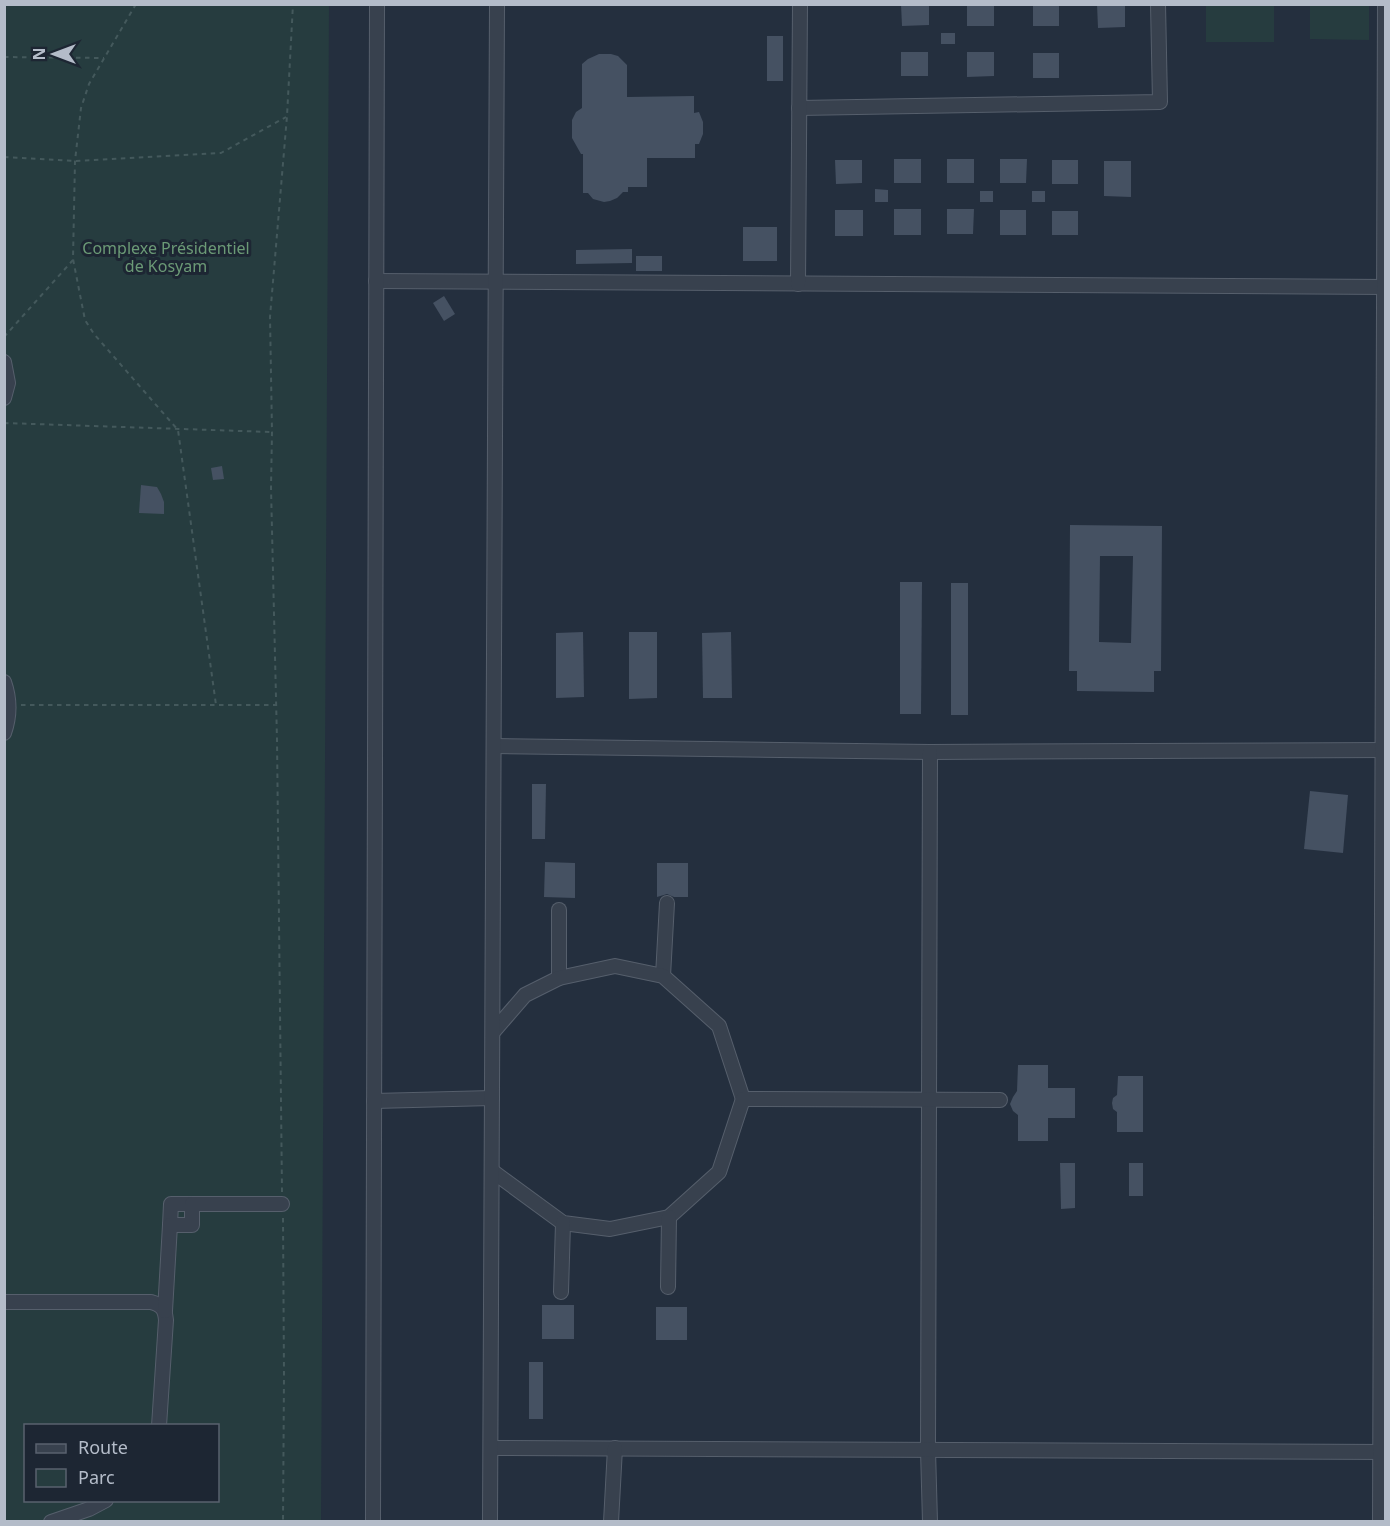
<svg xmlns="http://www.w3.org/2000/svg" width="1390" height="1526" viewBox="0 0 1390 1526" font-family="'Noto Sans',sans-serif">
<rect width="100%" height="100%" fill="#242f3e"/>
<!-- green -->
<g fill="#263c3f" fill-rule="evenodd">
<path d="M 5,5 L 329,5 L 321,1521 L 5,1522 ZM 26,1426 L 218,1426 L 218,1500 L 26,1500 Z"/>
<rect x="1206" y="5" width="68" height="37"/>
<polygon points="1310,5 1369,5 1369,40 1310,39"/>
</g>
<!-- building -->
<g fill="#455162" fill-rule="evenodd">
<polygon points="901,4 929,4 929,25 902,26"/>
<rect x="967" y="4" width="27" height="22"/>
<rect x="1033" y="4" width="26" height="22"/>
<polygon points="1097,4 1125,4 1125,27 1098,28"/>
<rect x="941" y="33" width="14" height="11"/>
<rect x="767" y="36" width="16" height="45"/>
<rect x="901" y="52" width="27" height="24"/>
<polygon points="967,52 994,52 994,76 967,77"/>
<rect x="1033" y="53" width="26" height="25"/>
<polygon points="599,54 611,54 618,56 627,65 627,97 694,96 694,113 699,112 703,122 703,134 699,144 695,144 695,158 647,158 647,187 628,187 628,192 623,192 617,198 610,201 604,202 593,199 588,193 583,193 583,154 581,154 572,138 572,120 576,112 582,108 582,64 588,59"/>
<rect x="894" y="159" width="27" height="24"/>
<rect x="947" y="159" width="27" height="24"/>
<polygon points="1000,159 1027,159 1026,183 1000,183"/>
<polygon points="835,160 862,160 862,183 836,184"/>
<rect x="1052" y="160" width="26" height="24"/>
<polygon points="1104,161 1131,161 1131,197 1104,196"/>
<polygon points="875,189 888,190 888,202 875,202"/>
<rect x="980" y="191" width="13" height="11"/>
<rect x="1032" y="191" width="13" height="11"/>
<rect x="894" y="209" width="27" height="26"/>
<polygon points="947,209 974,209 973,234 947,234"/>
<rect x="835" y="210" width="28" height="26"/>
<rect x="1000" y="210" width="26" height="25"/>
<rect x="1052" y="211" width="26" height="24"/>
<rect x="743" y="227" width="34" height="34"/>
<polygon points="632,249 632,263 576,264 576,250"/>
<rect x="636" y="256" width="26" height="15"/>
<polygon points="444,296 455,314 444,321 433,303"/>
<polygon points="222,466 224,479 213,480 211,468"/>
<polygon points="141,485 157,487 161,494 164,502 164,514 139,513"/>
<path d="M 1070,525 L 1162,526 L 1161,671 L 1154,671 L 1154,692 L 1077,691 L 1077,671 L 1069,671 ZM 1100,556 L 1133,556 L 1131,643 L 1099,642 Z"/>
<polygon points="900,582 922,582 921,714 900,714"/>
<rect x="951" y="583" width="17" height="132"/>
<polygon points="583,632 584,697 556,698 556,633"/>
<polygon points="629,632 657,632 657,698 629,699"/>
<polygon points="731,632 732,698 703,698 702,633"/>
<polygon points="532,784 546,784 545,839 532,839"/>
<polygon points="1310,791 1348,795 1343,853 1304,849"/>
<polygon points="545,862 575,863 575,898 544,897"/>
<polygon points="657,863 688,863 688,897 674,897 667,894 657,897"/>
<polygon points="1018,1065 1048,1065 1048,1088 1075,1088 1075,1118 1048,1118 1048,1141 1018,1141 1018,1115 1013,1111 1010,1104 1013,1097 1017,1091"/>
<polygon points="1118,1076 1143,1076 1143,1132 1117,1132 1117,1112 1113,1109 1112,1103 1113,1098 1117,1095"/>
<polygon points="1060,1163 1075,1163 1075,1208 1061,1209"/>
<rect x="1129" y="1163" width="14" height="33"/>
<rect x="542" y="1305" width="32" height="34"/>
<rect x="656" y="1307" width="31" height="33"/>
<rect x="529" y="1362" width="14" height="57"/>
</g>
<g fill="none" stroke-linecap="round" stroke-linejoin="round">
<defs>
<g id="minor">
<polyline points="799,108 1160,102 1158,4"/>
<polyline points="376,281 1386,287"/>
<polyline points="798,284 800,4"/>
<polyline points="4,362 8,383 4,398"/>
<path d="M 4,682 C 10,699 10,716 4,733"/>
<polyline points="494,746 930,752 1386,750"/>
<polyline points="930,752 928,1450 930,1522"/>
<polyline points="559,910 559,978"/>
<polyline points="663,976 667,903"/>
<polyline points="493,1032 525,995 559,978 615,966 663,976 719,1026 743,1099"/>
<polyline points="374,1101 492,1098"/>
<polyline points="492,1171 563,1223 610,1229 669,1217 719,1172 743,1099 1000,1100"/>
<polyline points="170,1225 171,1204 192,1204"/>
<polyline points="668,1287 669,1217"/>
<polyline points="561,1292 563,1223"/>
<path d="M 4,1302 L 151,1302 C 162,1305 165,1309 166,1320 L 159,1426"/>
<polyline points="165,1311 170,1225 192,1225 192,1204 282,1204"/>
<polyline points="491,1448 1386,1452"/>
<polyline points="51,1522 89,1509 106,1500"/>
<polyline points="373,1522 377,4"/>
<polyline points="490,1522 497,4"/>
<polyline points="611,1522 615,1448"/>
<polyline points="1380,1522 1385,4"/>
</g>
</defs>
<!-- minor casing -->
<use href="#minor" stroke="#565f6c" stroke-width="16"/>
<!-- path -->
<g stroke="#44595c" stroke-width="2" stroke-dasharray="4.5 4.5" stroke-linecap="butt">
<polyline points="136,4 89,84 81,108 75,161 73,259 85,320 94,334 178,430 216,705"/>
<polyline points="4,57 104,58"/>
<polyline points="4,157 75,161 221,153 286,117"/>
<polyline points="4,337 73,260"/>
<polyline points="4,423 271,432"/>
<polyline points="21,705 276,705"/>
<polyline points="282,1192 277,740 271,488 272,432 270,317 287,116 293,4"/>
<polyline points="283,1218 284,1375 283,1522"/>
</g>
<!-- minor -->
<use href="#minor" stroke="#38414e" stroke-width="14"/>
</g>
<g text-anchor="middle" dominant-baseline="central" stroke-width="6" stroke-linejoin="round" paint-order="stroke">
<!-- park labels -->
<g font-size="16" fill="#6b9a76" stroke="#1d2633">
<text x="166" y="248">Complexe Présidentiel<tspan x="166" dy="18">de Kosyam</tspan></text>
</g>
</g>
<!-- border -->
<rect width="1390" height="1526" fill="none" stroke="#b4bcc9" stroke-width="12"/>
<!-- legend -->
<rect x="24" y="1424" width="195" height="78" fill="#1d2633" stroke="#59626f" stroke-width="1.5"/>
<rect x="36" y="1444" width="30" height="9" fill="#38414e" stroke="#59626f" stroke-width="1.5"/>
<text x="78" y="1454" font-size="18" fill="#b4bcc9">Route</text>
<rect x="36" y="1469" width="30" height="18" fill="#263c3f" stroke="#59626f" stroke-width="1.5"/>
<text x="78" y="1484" font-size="18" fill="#b4bcc9">Parc</text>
<!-- north arrow -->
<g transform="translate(54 54) rotate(270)" stroke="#1d2633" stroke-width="4.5" paint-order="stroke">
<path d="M0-4.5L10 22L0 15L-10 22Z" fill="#b4bcc9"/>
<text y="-9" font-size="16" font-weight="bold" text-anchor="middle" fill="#b4bcc9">N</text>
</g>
</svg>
